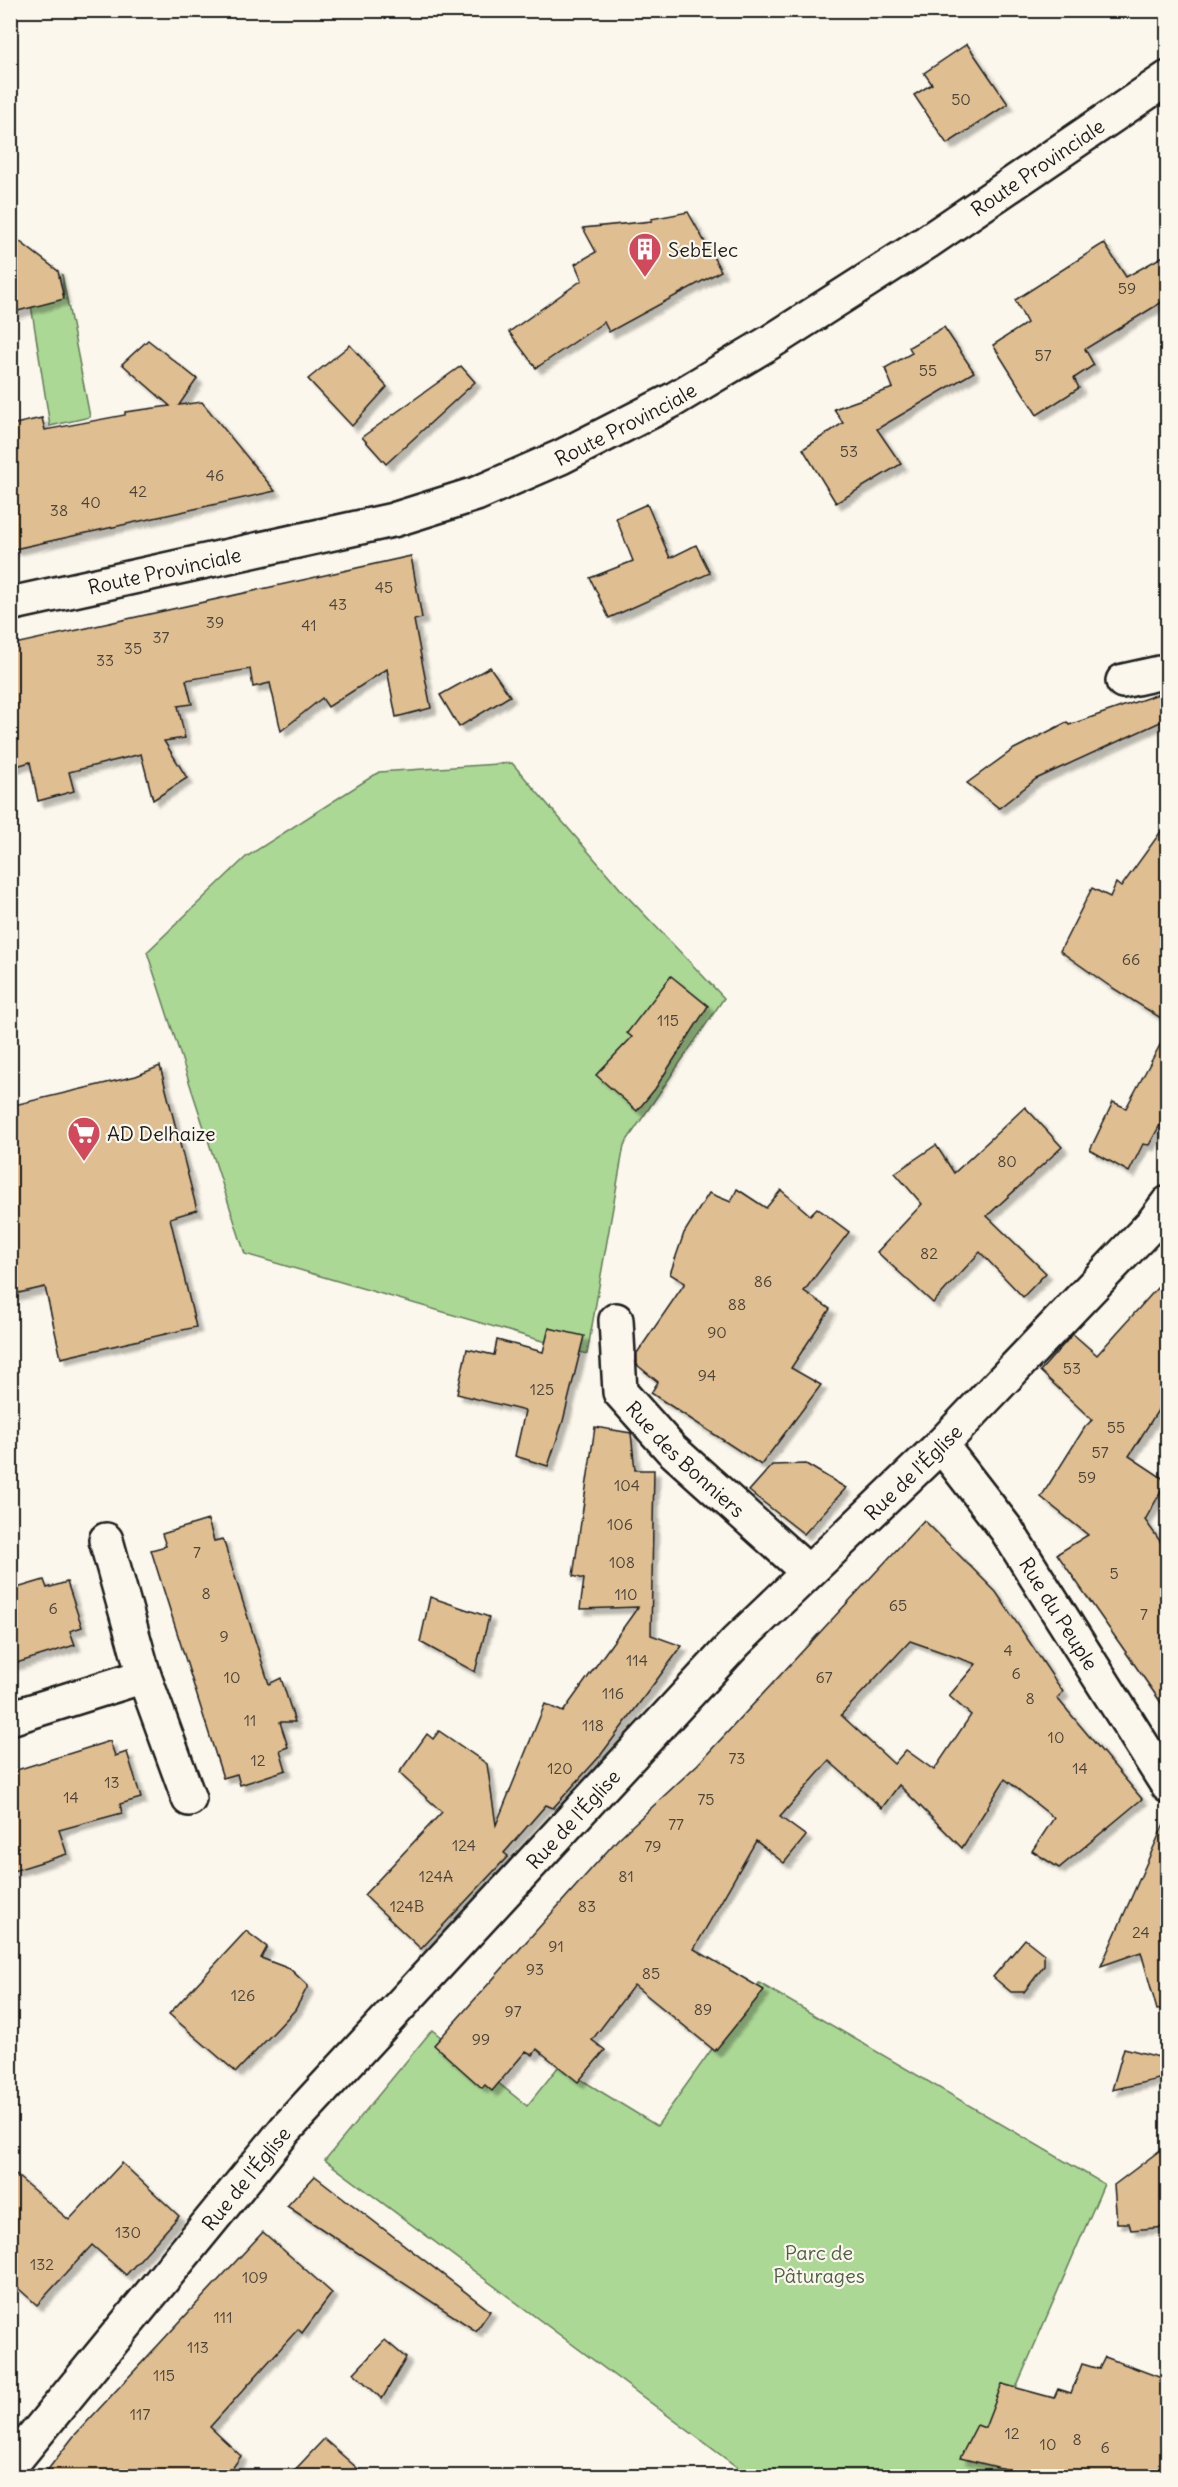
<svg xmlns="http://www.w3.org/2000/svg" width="1178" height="2487" viewBox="0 0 1178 2487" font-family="Delius,sans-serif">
<defs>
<filter id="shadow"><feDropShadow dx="5.5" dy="5.5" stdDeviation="1.5" flood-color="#0004"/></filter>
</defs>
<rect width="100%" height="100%" fill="#fbf7ec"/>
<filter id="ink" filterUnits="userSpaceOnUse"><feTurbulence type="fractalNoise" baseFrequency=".0167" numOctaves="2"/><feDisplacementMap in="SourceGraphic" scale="12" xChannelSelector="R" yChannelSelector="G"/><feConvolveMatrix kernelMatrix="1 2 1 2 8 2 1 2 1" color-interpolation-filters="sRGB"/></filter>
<g filter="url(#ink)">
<!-- green -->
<g fill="#acd896" stroke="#647a59" stroke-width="1.5">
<polygon points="62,274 90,417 50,426 29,292 44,301 64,297"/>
<polygon points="512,763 623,892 724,998 624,1145 587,1354 245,1254 147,952 246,857 379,772"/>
<polygon points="759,1983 1104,2184 987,2455 1030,2476 749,2476 325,2160 432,2030 527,2106 559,2066 657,2126"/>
</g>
<!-- building -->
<g fill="#dfbe91" stroke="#1c1c1c" stroke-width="1.5" fill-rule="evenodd" filter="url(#shadow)">
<polygon points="967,44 1008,104 947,144 914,95 932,84 924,73"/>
<polygon points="688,212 721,271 609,332 604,322 536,368 509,332 582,280 575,264 596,252 583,228 652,221 651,219"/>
<polygon points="10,234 58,271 64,299 10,313"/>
<polygon points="1104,243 1126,277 1167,254 1167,299 1085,349 1094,365 1074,378 1079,388 1037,415 993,345 1027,323 1015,300"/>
<polygon points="944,327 974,372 877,429 901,464 836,503 803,449 843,423 834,409 893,388 885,368 912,353 909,347"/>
<polygon points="148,340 197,379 179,405 202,402 275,491 10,550 10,425 42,418 45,430 125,415 125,412 170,406 122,364"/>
<polygon points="350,345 387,387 352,426 308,379"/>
<polygon points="461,366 475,382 386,464 362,437"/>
<polygon points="647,504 670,558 696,545 710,573 609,618 590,578 633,561 616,518"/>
<polygon points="411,556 422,618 414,620 431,708 396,717 387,669 328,707 322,698 281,731 270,683 253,687 250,669 186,680 192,704 178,706 185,738 164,741 187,778 153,800 141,754 69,772 74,791 38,801 30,762 10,768 10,645"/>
<polygon points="490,667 510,696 459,727 440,695"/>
<polygon points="1167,691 1167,719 1036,779 999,808 967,783 1014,749 1067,722 1069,725"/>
<polygon points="1167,823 1167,1022 1108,985 1060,951 1092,888 1110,897 1116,883 1121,887"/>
<polygon points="671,976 708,1006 655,1089 637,1111 596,1075 632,1037 627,1033"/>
<polygon points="1167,1032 1167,1112 1149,1145 1143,1144 1129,1172 1090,1150 1113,1102 1126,1108"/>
<polygon points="160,1066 197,1210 170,1218 196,1327 61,1358 45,1287 10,1295 10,1106 136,1076"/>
<polygon points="1025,1107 1062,1147 987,1216 1046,1273 1023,1297 980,1252 933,1303 877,1252 922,1204 895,1173 936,1145 954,1173"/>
<polygon points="737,1189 766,1208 781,1190 810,1215 817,1208 849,1232 804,1291 830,1309 791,1368 821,1385 761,1465 651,1393 658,1382 637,1365 637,1353 685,1283 670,1274 684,1233 709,1193 731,1202"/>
<polygon points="1167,1277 1167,1396 1129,1456 1167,1481 1145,1520 1167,1551 1167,1711 1057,1554 1088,1535 1041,1497 1085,1427 1092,1420 1040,1371 1073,1334 1097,1355"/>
<polygon points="549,1328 584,1336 563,1421 548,1466 515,1456 525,1411 457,1394 467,1349 494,1355 497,1340 543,1352"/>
<polygon points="595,1427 631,1433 635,1470 654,1470 651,1635 682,1646 600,1756 553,1808 546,1805 504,1853 508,1856 421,1949 364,1895 442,1812 399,1773 427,1734 433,1739 439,1731 487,1764 496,1825 545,1704 563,1712 638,1607 580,1609 584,1579 573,1576"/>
<polygon points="806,1464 846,1488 804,1534 749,1491 772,1465"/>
<polygon points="208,1520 214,1541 223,1539 269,1684 281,1678 295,1722 280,1722 288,1747 280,1750 286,1770 240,1785 237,1774 223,1778 151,1550 166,1546 162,1534"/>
<path d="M 924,1520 L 996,1592 L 1063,1692 L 1057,1698 L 1142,1799 L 1059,1868 L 1032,1851 L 1054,1818 L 1005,1779 L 962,1848 L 899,1785 L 882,1808 L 829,1761 L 780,1817 L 806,1836 L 784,1863 L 756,1841 L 694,1949 L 764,1990 L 715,2051 L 634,1985 L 592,2040 L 605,2050 L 578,2082 L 537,2049 L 533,2055 L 526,2051 L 492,2091 L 485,2085 L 482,2088 L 434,2045 L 618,1839 L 698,1764 ZM 910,1641 L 976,1664 L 949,1696 L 971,1715 L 934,1770 L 906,1750 L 894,1764 L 841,1715 Z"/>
<polygon points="44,1580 47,1588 67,1582 82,1627 70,1631 75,1645 10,1665 10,1590"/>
<polygon points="430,1597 489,1617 475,1672 420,1642"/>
<polygon points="110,1741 115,1756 127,1752 141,1798 120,1804 122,1813 59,1830 67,1854 10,1872 10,1772"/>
<polygon points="1167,1817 1167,2009 1157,2010 1141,1952 1101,1966"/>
<polygon points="246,1931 267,1947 261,1958 290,1969 308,1986 295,2010 236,2072 169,2014"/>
<polygon points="1025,1939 1044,1954 1044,1966 1024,1992 1011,1992 993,1977"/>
<polygon points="1124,2048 1167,2059 1167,2077 1112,2090"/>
<polygon points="1167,2145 1167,2227 1131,2230 1129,2223 1117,2223 1114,2185"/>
<polygon points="122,2163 179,2216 126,2275 92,2245 37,2305 10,2281 10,2170 69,2220"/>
<polygon points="315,2176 490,2311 476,2331 287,2206"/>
<polygon points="263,2232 332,2293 302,2333 298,2329 210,2427 241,2456 227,2476 43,2476 73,2437"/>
<polygon points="385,2340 406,2358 382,2399 354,2373"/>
<polygon points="1105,2357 1167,2380 1167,2476 1034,2476 960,2458 977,2425 985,2428 1002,2384 1054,2398 1058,2389 1071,2393 1082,2364 1099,2369"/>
<polygon points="324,2439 366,2476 290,2475"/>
</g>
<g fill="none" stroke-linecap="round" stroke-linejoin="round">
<defs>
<g id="street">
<polyline points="1123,681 1168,671"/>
<path id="s1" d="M 616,1320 L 620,1392 L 671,1449 L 808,1572"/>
<path id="s2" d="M 941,1445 L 1006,1529 L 1168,1786"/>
<polyline points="106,1540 144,1676 189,1799"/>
<polyline points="10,1718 144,1676"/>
<path id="s3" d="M 10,2466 L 285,2130 L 736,1642 L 941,1445 L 1153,1223 L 1168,1203"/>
</g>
<g id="secondary">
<path id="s4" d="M 10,604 L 393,520 L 476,494 L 561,457 L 673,400 L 772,341 L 927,242 L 1168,78"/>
</g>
</defs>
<!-- street casing -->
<use href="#street" stroke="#1c1c1c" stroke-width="38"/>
<!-- secondary casing -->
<use href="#secondary" stroke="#1c1c1c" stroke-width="38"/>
<!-- street -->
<use href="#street" stroke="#fbf7ec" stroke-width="33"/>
<!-- secondary -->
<use href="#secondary" stroke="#fbf7ec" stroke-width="33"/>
</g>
</g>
<!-- icons -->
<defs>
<symbol id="building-pin" viewBox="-11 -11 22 30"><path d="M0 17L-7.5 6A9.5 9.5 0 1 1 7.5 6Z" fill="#d1495b" stroke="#fbf7ec"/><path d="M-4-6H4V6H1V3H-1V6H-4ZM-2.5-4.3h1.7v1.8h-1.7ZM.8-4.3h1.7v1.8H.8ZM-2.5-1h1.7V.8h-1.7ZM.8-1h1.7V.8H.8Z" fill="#fff"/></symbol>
<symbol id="supermarket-pin" viewBox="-11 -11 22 30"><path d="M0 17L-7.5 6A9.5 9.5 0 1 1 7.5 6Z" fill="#d1495b" stroke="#fbf7ec"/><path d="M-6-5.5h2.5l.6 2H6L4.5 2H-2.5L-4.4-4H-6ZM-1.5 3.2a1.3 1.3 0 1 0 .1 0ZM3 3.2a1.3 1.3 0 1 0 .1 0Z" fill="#fff"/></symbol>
</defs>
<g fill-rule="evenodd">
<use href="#building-pin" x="626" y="230" width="38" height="52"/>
<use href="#supermarket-pin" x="65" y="1114" width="38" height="52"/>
</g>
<g text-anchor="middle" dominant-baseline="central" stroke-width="4.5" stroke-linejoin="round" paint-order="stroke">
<!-- number labels -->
<g font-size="16" fill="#4d4439">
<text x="961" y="99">50</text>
<text x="1127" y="288">59</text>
<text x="1043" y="355">57</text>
<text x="928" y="370">55</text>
<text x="849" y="451">53</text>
<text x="215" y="475">46</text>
<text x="138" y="491">42</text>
<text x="91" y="502">40</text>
<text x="59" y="510">38</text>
<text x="384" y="587">45</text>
<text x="338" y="604">43</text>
<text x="215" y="622">39</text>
<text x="309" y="625">41</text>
<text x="161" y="637">37</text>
<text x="133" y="648">35</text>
<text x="105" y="660">33</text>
<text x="1131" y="959">66</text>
<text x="668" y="1020">115</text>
<text x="1007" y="1161">80</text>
<text x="929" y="1253">82</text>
<text x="763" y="1281">86</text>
<text x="737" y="1304">88</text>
<text x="717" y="1332">90</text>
<text x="1072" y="1368">53</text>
<text x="707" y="1375">94</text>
<text x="542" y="1389">125</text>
<text x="1116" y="1427">55</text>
<text x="1100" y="1452">57</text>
<text x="1087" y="1477">59</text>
<text x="627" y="1485">104</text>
<text x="620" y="1524">106</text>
<text x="197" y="1552">7</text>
<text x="622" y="1562">108</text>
<text x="1114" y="1573">5</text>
<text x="206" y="1593">8</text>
<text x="626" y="1594">110</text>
<text x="898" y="1605">65</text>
<text x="53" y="1608">6</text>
<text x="1144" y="1614">7</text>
<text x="224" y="1636">9</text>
<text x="1008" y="1650">4</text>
<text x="637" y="1660">114</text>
<text x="1016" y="1673">6</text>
<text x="232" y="1677">10</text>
<text x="824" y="1677">67</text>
<text x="613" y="1693">116</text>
<text x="1030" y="1698">8</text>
<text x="250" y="1720">11</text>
<text x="593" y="1725">118</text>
<text x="1056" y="1737">10</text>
<text x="737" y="1758">73</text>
<text x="258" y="1760">12</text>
<text x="560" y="1768">120</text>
<text x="1080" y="1768">14</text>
<text x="112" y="1782">13</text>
<text x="71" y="1797">14</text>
<text x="706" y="1799">75</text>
<text x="676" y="1824">77</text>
<text x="464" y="1845">124</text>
<text x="653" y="1846">79</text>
<text x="436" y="1876">124A</text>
<text x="626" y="1876">81</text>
<text x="407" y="1906">124B</text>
<text x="587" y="1906">83</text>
<text x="1141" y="1932">24</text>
<text x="556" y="1946">91</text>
<text x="535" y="1969">93</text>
<text x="651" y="1973">85</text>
<text x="243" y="1995">126</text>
<text x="703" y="2009">89</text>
<text x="513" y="2011">97</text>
<text x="481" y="2039">99</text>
<text x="128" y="2232">130</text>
<text x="42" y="2264">132</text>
<text x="255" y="2277">109</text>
<text x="223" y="2317">111</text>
<text x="198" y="2347">113</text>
<text x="164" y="2375">115</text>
<text x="140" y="2414">117</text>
<text x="1012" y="2433">12</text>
<text x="1077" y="2439">8</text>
<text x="1048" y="2444">10</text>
<text x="1105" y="2447">6</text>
</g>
<!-- street labels -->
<g font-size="20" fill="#1c1c1c" stroke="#fbf7ec">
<text stroke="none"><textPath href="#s4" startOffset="1130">Route Provinciale</textPath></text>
<text stroke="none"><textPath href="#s4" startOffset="644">Route Provinciale</textPath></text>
<text stroke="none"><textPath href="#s4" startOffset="158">Route Provinciale</textPath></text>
<text stroke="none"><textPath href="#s1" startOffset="166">Rue des Bonniers</textPath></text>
<text stroke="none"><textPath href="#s3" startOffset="1344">Rue de l'Église</textPath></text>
<text stroke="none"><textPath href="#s2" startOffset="206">Rue du Peuple</textPath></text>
<text stroke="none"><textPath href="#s3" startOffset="858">Rue de l'Église</textPath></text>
<text stroke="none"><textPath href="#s3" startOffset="372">Rue de l'Église</textPath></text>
</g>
<!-- poi labels -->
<g font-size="20" fill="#1c1c1c" stroke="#fbf7ec" text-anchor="start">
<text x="668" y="249">SebElec</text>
<text x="107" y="1133">AD Delhaize</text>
</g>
<!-- park labels -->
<g font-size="20" fill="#4e5e47" stroke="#fbf7ec">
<text x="819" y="2252">Parc de<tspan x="819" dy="23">Pâturages</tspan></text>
</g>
</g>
<!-- margin -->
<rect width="1178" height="2487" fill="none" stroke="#fbf7ec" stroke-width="36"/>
<rect x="18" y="18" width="1142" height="2451" fill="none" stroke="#1c1c1c" stroke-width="2" filter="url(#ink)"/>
</svg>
